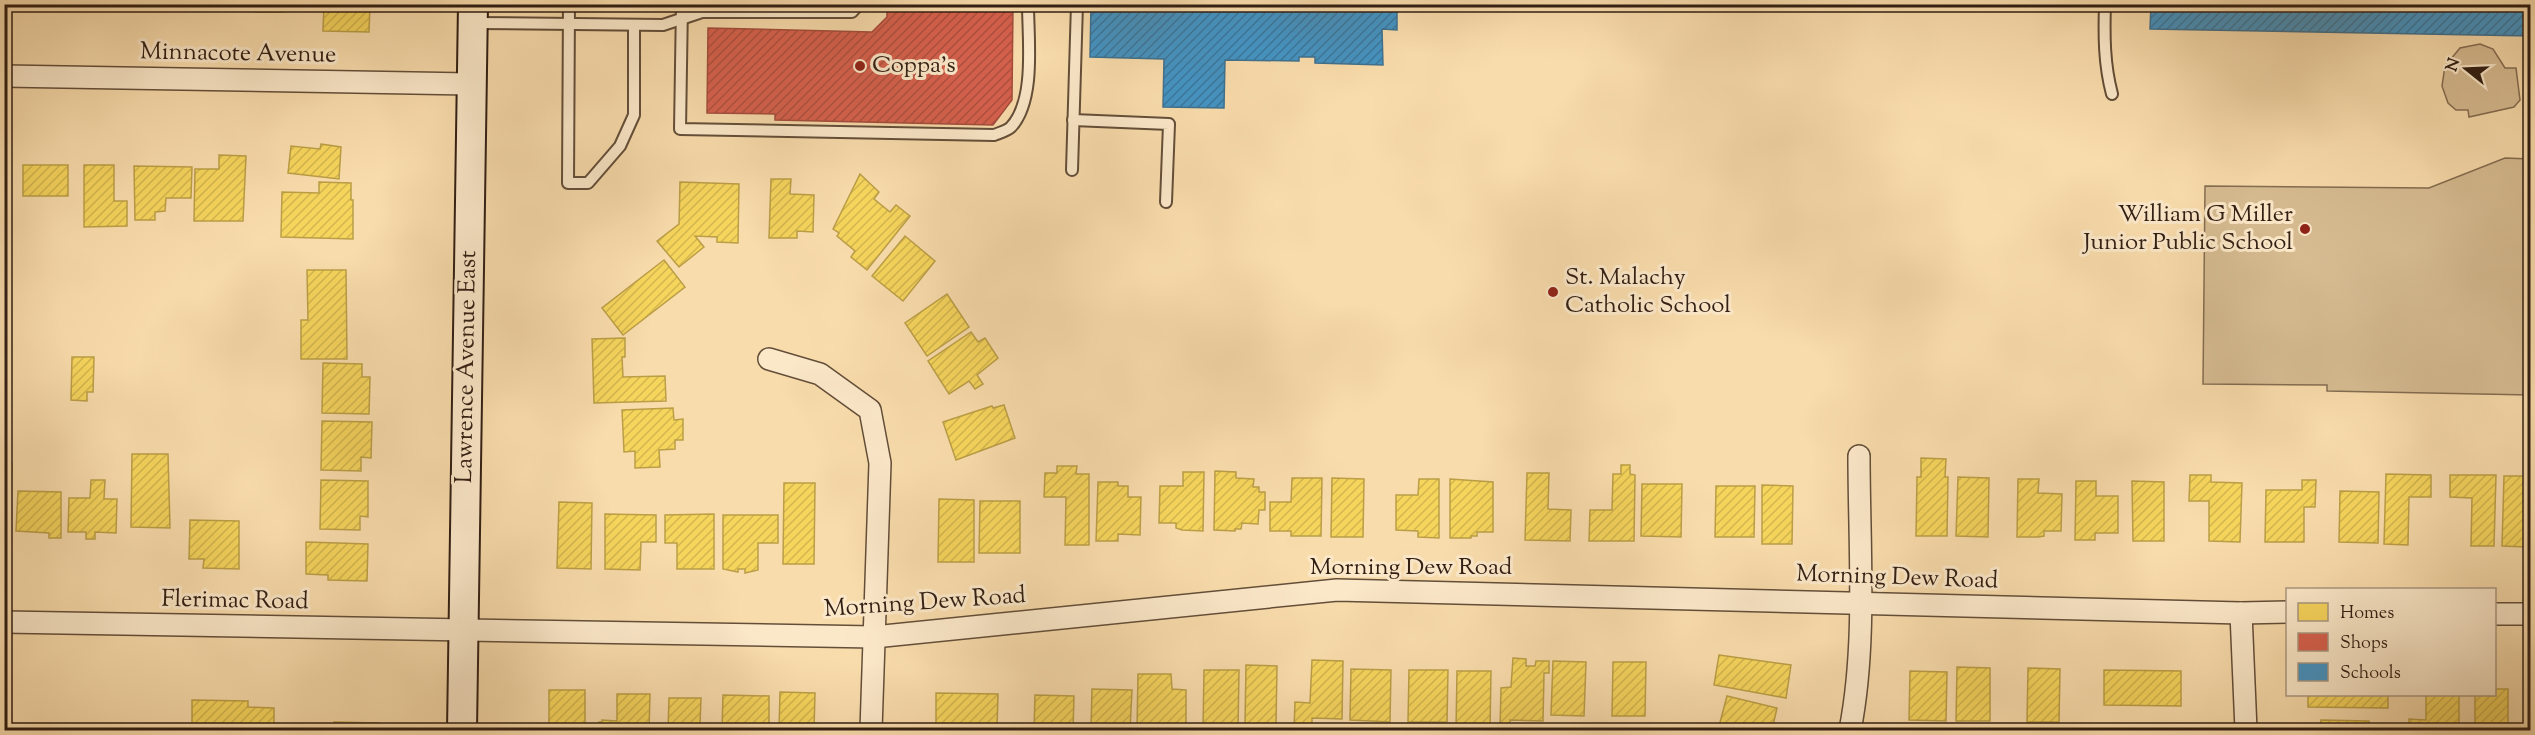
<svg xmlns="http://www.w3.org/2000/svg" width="2535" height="735" viewBox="0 0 2535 735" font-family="'Sorts Mill Goudy',serif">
<defs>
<pattern id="homes-hatch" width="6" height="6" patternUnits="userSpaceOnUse" patternTransform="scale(1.5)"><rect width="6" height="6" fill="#f6d55c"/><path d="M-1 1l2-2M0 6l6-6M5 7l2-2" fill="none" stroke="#d3b64f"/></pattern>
<pattern id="shops-hatch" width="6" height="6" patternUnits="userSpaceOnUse" patternTransform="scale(1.5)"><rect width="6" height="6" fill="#d6604d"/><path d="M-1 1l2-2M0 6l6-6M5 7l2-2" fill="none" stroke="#ae4f3f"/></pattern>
<pattern id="schools-hatch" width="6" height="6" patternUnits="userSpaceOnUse" patternTransform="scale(1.5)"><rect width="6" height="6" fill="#4393c3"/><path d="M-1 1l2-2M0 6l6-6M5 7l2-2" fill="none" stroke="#39779d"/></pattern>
</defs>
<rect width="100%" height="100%" fill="#f9dcac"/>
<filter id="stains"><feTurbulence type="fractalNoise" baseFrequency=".00333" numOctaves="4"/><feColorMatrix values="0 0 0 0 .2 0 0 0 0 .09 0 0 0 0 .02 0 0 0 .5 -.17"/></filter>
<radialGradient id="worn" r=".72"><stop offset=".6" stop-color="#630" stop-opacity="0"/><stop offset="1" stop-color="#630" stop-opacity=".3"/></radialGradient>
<!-- park -->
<g fill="#d7bc92" stroke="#846d52" stroke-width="1.5">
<polygon points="2480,44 2493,49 2505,68 2516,68 2520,100 2514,107 2469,117 2468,110 2456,110 2448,103 2442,86 2445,66 2460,48"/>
<polygon points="2505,158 2530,159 2530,395 2327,391 2327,385 2203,384 2205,186 2429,188"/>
</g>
<!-- homes -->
<g fill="url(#homes-hatch)" stroke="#bb9e46" stroke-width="1.5">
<rect x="208" y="4" width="28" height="7"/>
<polygon points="242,4 284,4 284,12 255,12 255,8 242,8"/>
<polygon points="324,4 370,4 369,32 323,31"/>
<polygon points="321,144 341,147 339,179 288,173 291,146 320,149"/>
<polygon points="219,155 246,156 243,221 194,221 195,169 219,169"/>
<polygon points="4,164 10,164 9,202 4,202"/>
<rect x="23" y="165" width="45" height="31"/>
<polygon points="84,165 114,165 114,201 127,201 127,226 84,227"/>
<polygon points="134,166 192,167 191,198 166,198 165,211 155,212 155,220 135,220"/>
<polygon points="860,174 879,192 874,199 890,212 896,205 910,216 867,270 851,257 855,251 837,236 839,233 833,229"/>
<polygon points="771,179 791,179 790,194 814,195 813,232 797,231 797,238 769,238"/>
<polygon points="319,182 351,183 351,200 353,200 353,239 281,237 282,192 319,193"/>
<polygon points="680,182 739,184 738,243 717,242 717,237 695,236 704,247 679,267 657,241 679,224"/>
<polygon points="905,236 935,261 903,301 872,276"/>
<polygon points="664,260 685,287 623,335 602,308"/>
<polygon points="307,270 346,270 347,359 301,359 301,320 308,320"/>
<polygon points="947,294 969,327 927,356 905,323"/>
<polygon points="971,332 978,342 985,338 998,358 977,375 983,384 975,389 969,381 949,394 928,361"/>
<polygon points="625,338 625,357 622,357 623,377 665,376 666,401 594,403 592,339"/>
<polygon points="72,357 94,357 93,392 87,392 87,401 71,400"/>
<polygon points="323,363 362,364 362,377 370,377 369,414 322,413"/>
<polygon points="1004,405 1015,438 956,460 943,422 992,406 993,408"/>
<polygon points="673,408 674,420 683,419 683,440 675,440 675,449 659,450 660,467 635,468 635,451 624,452 622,410"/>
<polygon points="322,421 372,422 371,458 361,457 361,471 321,470"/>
<polygon points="132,454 168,454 170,528 131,527"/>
<polygon points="1921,458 1946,459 1945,477 1948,477 1947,536 1916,536 1917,477 1921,477"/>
<polygon points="4,463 12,463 10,534 4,534"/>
<polygon points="1621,465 1630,465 1630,474 1635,475 1634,541 1589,541 1590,510 1612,510 1613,474 1621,474"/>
<polygon points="1057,466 1077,466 1076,474 1089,474 1089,545 1065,545 1066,497 1044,497 1045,473 1057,473"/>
<polygon points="1215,471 1236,472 1236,478 1254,479 1253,487 1259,487 1259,492 1265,492 1265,510 1259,510 1258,524 1242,523 1241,529 1235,529 1235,531 1214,530"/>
<polygon points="1183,472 1204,472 1203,531 1182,530 1176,528 1176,523 1159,523 1160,486 1183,486"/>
<polygon points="1527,473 1549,473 1548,509 1571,510 1570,541 1525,540"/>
<polygon points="2386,474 2431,475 2431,497 2409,497 2408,545 2384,544"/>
<polygon points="2190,475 2211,475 2211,482 2242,483 2240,542 2209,541 2209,501 2189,501"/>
<polygon points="2450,475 2496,475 2494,546 2471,546 2472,498 2450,497"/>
<polygon points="2504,476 2530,476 2530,499 2526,499 2526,547 2502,546"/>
<polygon points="1958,477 1989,478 1988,537 1956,536"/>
<polygon points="1292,478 1322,478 1321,536 1291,536 1291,531 1270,531 1270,502 1291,502"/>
<polygon points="1332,478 1364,479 1363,537 1331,537"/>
<polygon points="1419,479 1439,479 1439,538 1418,537 1418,531 1396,530 1396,495 1418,495"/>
<polygon points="1450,479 1493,482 1493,532 1477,532 1477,536 1471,536 1471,538 1450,538"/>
<polygon points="2018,479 2039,479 2038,493 2062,494 2061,531 2044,531 2044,536 2038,537 2017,537"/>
<polygon points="91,480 105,480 104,499 117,499 116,533 95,532 95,539 86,539 86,532 68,532 69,498 90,498"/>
<polygon points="321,480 368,481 368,517 360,516 360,530 320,529"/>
<polygon points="2302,480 2316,480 2315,507 2304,507 2304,542 2265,542 2266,490 2302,490"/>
<polygon points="2076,481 2096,481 2096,496 2118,496 2118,533 2095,533 2095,540 2075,540"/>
<polygon points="2132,481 2164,482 2164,541 2133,541"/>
<polygon points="1098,482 1118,482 1118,486 1128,486 1128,497 1141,497 1140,535 1118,534 1118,541 1096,541"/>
<polygon points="784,483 815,483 814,564 783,564"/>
<polygon points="1642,484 1682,484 1681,537 1641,536"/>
<polygon points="1762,485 1793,486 1792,544 1762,544"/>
<polygon points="1716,486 1755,486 1754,537 1715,537"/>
<polygon points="18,491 61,492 61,538 49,538 49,533 16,531"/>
<polygon points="2340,491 2379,492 2378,543 2339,542"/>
<polygon points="939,499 974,500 974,562 938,562"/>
<polygon points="980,501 1020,501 1020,553 979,553"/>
<polygon points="559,502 592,503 591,569 557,568"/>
<polygon points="605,514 656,515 656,542 641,542 640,570 605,569"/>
<polygon points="714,514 714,569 677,569 677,543 665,543 665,515"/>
<polygon points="723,515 778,515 778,543 758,543 758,570 745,573 745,569 738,569 738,572 723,569"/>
<polygon points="190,520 239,521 239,569 203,568 204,559 189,559"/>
<polygon points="306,542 368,544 367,581 328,580 328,575 306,574"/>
<polygon points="1719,655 1791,665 1786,698 1714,685"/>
<polygon points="1513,658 1526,659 1526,666 1535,666 1536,661 1549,661 1549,673 1544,673 1543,721 1510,720 1510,730 1500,730 1501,688 1511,687"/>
<polygon points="1312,660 1343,661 1342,719 1312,718 1312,730 1294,730 1295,702 1310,703"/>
<polygon points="1553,661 1586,662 1584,716 1551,715"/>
<polygon points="1613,662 1646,662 1645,716 1612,716"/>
<polygon points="1246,665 1277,666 1276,724 1245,724"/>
<polygon points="1957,667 1990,668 1990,721 1956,721"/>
<polygon points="2028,668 2060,669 2059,722 2027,722"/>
<polygon points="1351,669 1391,670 1390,722 1350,720"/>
<polygon points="1204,670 1239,670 1238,730 1203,730"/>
<polygon points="1409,670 1448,670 1447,722 1408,722"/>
<polygon points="2104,670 2181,671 2181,706 2104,705"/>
<polygon points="1457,671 1491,671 1490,730 1456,730"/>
<polygon points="1910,671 1947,672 1946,721 1909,720"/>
<polygon points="1138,674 1171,674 1172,689 1186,690 1186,730 1137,730"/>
<polygon points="1092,689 1132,690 1130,730 1091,730"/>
<polygon points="2494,689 2508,689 2508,730 2475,730 2475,694 2494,694"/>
<rect x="549" y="690" width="36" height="40"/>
<polygon points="780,692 815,693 814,730 779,730"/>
<polygon points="936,693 998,694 997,728 936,727"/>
<polygon points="617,694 650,694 649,730 599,730 599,722 602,722 602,720 617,721"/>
<polygon points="2308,694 2388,694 2388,708 2308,707"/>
<polygon points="2426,694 2459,694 2459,730 2409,730 2409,719 2426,720"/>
<polygon points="723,695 769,696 769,725 758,725 758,730 722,730"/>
<polygon points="1035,695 1074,696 1073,730 1034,730"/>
<polygon points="1727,696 1777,708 1772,730 1718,730"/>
<polygon points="669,698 701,698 700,724 717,725 717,730 668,730"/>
<polygon points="192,700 248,701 248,707 274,708 274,730 192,730"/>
<polygon points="2321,720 2369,721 2368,730 2320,730"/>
<polygon points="334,722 379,723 379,730 334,730"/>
<polygon points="2148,726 2149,730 2120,730 2120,729"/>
</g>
<!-- shops -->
<polygon fill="url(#shops-hatch)" stroke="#a44c3c" stroke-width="1.5" points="887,4 1013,4 1012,100 993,125 775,120 775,114 707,113 708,28 872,32 887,17"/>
<!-- schools -->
<g fill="url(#schools-hatch)" stroke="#3e708e" stroke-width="1.5">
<polygon points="1091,4 1397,4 1397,30 1382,29 1383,65 1315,63 1315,57 1299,57 1299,61 1225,60 1224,108 1163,107 1164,59 1090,57"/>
<polygon points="2151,4 2530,4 2530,36 2150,29"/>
</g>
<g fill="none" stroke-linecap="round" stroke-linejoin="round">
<defs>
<g id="service">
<polyline points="569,4 568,183 588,183 620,146 634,115 634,25"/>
<path d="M 682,4 L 680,129 L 994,135 C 999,133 1007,131 1011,127 C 1036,100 1028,39 1028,4"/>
<path d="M 2105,4 C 2104,35 2104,64 2112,94"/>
<polyline points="475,23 663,25 702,12 852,12 859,4"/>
<polyline points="1073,120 1169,124 1166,202"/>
<polyline points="1072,170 1077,4"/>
</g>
<g id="minor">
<polyline points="4,76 470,84"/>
<polyline points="769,359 820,374 870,410 880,463 871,730"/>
<polyline points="2241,613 2246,730"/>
<polyline points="2494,614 2530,614"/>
<polyline points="4,622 874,637 1337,590 2241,613 2288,612"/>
<path d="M 1850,730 C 1867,644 1859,545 1859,456"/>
</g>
<polyline id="secondary" points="462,730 473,4"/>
</defs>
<!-- service casing -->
<use href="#service" stroke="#634e39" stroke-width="14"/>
<!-- minor casing -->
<use href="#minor" stroke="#634e39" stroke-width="24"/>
<!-- secondary casing -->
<use href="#secondary" stroke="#311e13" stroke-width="32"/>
<!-- service -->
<use href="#service" stroke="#fbe8c9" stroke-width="10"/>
<!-- minor -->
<use href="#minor" stroke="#fbe8c9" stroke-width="21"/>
<!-- secondary -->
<use href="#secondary" stroke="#fbe8c9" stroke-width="28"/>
</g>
<!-- markers -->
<g fill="#8f2418" stroke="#fbe8c9" stroke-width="2">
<circle cx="860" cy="66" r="6"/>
<circle cx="2305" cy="229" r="6"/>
<circle cx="1553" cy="292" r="6"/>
</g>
<g text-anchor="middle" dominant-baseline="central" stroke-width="6" stroke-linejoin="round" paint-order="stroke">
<!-- street labels -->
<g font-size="24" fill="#311e13" stroke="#fbe8c9">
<text transform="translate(238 54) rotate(1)">Minnacote Avenue</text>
<text transform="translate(467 367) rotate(-89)">Lawrence Avenue East</text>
<text x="1411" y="568">Morning Dew Road</text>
<text transform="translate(1897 578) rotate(2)">Morning Dew Road</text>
<text transform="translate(235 601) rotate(1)">Flerimac Road</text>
<text transform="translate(925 603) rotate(-4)">Morning Dew Road</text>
</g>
<!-- poi labels -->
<g font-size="24" fill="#311e13" stroke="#fbe8c9" text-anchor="start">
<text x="872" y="66">Coppa's</text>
<text x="2293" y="215" text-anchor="end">William G Miller<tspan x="2293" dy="28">Junior Public School</tspan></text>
<text x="1565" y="278">St. Malachy<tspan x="1565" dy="28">Catholic School</tspan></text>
</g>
</g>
<!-- margin -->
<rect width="2535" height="735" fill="none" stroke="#f9dcac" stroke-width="24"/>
<rect x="6" y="6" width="2523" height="723" fill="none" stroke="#311e13" stroke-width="3"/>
<rect x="12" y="12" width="2511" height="711" fill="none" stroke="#311e13" stroke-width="1.5"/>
<!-- legend -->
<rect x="2286" y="588" width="210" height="108" fill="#fbe8c9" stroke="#aa9780" stroke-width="1.5"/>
<rect x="2298" y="603" width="30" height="18" fill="#f6d55c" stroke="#aa9780" stroke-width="1.5"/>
<text x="2340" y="618" font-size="18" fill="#311e13">Homes</text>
<rect x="2298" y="633" width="30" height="18" fill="#d6604d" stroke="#aa9780" stroke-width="1.5"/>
<text x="2340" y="648" font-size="18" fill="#311e13">Shops</text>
<rect x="2298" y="663" width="30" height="18" fill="#4393c3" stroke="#aa9780" stroke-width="1.5"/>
<text x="2340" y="678" font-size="18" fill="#311e13">Schools</text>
<!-- north arrow -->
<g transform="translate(2466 69) rotate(288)" stroke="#fbe8c9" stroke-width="4.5" paint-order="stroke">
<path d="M0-4.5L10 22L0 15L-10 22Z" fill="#311e13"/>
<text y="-9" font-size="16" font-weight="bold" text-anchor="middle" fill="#311e13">N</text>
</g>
<rect width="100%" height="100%" filter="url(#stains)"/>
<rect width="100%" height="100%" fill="url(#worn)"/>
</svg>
